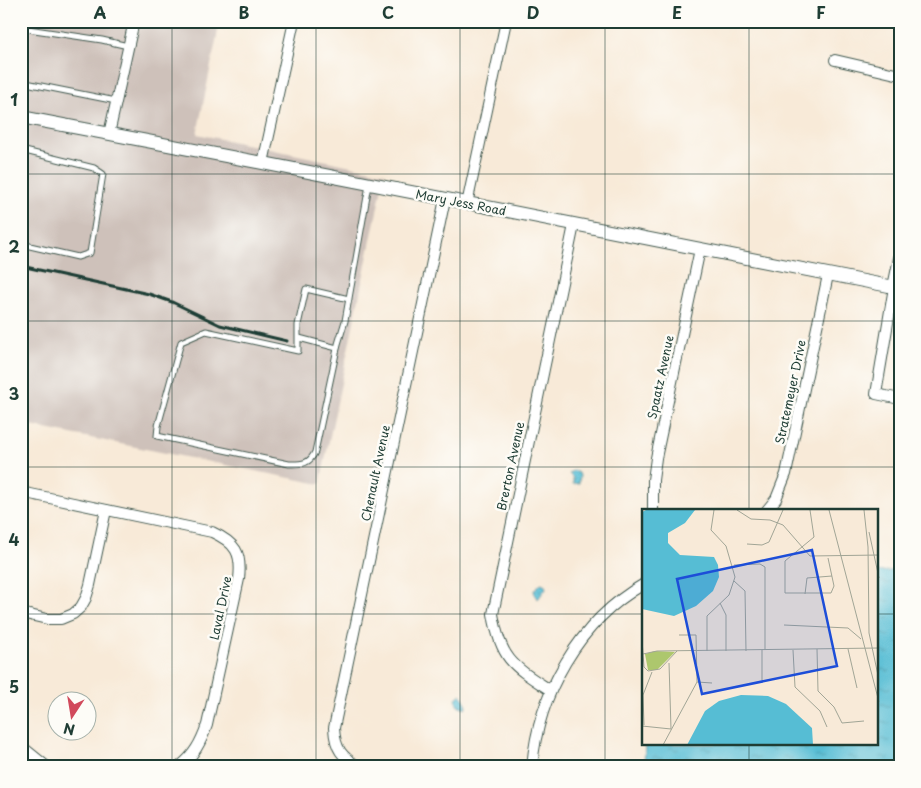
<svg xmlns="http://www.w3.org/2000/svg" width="921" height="788" viewBox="0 0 921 788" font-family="'Playpen Sans',sans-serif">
<defs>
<pattern id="water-ripples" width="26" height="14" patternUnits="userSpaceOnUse" patternTransform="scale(1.25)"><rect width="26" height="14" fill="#56bdd4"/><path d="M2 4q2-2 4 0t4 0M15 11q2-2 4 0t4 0" fill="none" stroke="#479bad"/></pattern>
</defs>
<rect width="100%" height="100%" fill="#fdfcf7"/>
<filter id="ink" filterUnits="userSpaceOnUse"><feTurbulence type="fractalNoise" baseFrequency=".02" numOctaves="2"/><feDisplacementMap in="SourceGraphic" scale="10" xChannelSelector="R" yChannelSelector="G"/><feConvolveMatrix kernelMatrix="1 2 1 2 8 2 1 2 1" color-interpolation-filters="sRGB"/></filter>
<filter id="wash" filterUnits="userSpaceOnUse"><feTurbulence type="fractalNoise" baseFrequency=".0096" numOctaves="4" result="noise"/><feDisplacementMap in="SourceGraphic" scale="20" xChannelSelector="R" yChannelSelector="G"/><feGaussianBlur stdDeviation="1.12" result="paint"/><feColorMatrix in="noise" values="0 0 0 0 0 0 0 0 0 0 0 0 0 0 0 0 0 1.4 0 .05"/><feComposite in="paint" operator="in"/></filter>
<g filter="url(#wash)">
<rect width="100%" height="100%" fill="#f8ead8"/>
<!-- industrial -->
<polygon fill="#cec1ba" points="21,21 220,21 197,134 385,173 320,484 21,424"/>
<!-- water -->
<g fill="url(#water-ripples)" stroke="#3a7d84">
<polygon points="574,470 580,475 579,483 573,484 573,478 569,474"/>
<polygon points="900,570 900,767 643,767 646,744 877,744 877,572"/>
<polygon points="541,583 544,584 546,588 538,599 535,596 534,590"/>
<polygon points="461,694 467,705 465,708 457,705 456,698"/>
</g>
</g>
<g filter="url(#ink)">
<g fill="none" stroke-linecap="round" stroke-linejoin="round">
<defs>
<g id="service">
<polyline points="21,28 102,40 128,46"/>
<polyline points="21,82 116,101"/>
<polyline points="21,150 94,168 103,174 90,253 78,257 21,244"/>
<path d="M 349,299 L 306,289 L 298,325 L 298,351 L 206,331 L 181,342 L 158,426 L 157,436 L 289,464 C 301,464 309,465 315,452 L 338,344 L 345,321 L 369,185"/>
<polyline points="299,338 337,348"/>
</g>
<g id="minor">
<polyline points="835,60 900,75"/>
<polyline points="109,134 134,21"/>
<polyline points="263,163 294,21"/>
<polyline points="467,204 506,21"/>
<polyline points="900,288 894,287 876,394 900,399"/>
<path d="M 21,492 L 212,532 C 236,543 242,553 239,579 L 207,725 C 201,742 194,756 179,767"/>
<polyline points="653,510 653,480 656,458 700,249"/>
<polyline points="767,510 776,499 786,474 828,275"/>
<polyline points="21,613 47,619 61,619 73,614 81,607 86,598 90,585 106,510"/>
<path d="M 550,690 C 513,666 501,660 493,614 L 574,225"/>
<polyline points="21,746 47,767"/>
<path d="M 359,767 C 342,757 335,749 334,728 L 445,199"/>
<path d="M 532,767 C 538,694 579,621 644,584"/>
</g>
<polyline id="tertiary" points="21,117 263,163 894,287 900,258"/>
</defs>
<!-- service casing -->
<use href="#service" stroke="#40574d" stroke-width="7"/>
<!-- minor casing -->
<use href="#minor" stroke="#40574d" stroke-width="12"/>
<!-- tertiary casing -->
<use href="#tertiary" stroke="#40574d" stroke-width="14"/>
<!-- service -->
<use href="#service" stroke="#fff" stroke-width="5"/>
<!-- minor -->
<use href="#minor" stroke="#fff" stroke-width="10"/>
<!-- tertiary -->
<use href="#tertiary" stroke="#fff" stroke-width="12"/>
<!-- rail -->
<polyline stroke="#1f3d34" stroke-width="3" points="21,266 149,294 172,302 220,325 287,341"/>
</g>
</g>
<!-- grid -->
<path fill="none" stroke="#1f3d34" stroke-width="1" stroke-opacity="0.55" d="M 172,21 L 172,767M 316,21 L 316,767M 460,21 L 460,767M 605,21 L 605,767M 749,21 L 749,510M 21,174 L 900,174M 21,321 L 900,321M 21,467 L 900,467M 21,614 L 644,614M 877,614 L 900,614M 749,744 L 749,767"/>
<g text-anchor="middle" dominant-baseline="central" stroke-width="5" stroke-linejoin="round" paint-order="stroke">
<!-- street labels -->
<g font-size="12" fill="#1f3d34" stroke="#fdfcf7">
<text transform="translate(461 202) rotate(11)">Mary Jess Road</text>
<text transform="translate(660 377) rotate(-78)">Spaatz Avenue</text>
<text transform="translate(790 392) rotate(-78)">Stratemeyer Drive</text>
<text transform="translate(510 466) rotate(-78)">Brerton Avenue</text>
<text transform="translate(375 473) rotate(-78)">Chenault Avenue</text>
<text transform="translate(220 608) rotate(-78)">Laval Drive</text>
</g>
</g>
<!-- overview -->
<g transform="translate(642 509)">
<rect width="236" height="236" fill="#f8ead8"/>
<path d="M 13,142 L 33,143 L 15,161 L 6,161 L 3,145 Z" fill="#adc76d"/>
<path d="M 4,1 L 53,1 L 43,14 L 26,24 L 26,34 L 38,46 L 72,48 L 76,56 L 77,68 L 71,82 L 54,97 L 32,107 L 0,100 L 0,3 ZM 99,186 L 126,187 L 144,195 L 170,219 L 171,236 L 45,236 L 63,202 L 77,192 Z" fill="#56bdd4"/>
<path fill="none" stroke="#a1a596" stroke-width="1" d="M 95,1 L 109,10 L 128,11 L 141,16 L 168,47 L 237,46M 168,1 L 172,28 L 143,52 L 143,84 L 189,84 L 192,77 L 186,49M 187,1 L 237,193M 222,1 L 226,38 L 227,124 L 237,171M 227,23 L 237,69M 105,35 L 120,36 L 127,33 L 141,1M 92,56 L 118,55 L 123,58 L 123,141M 92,72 L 103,82 L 104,142M 163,85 L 165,69 L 190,67M 78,94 L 84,106 L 84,142M 142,116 L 206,119 L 219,130M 0,131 L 2,158 L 6,162 L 18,160 L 35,142M 175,140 L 176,182 L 192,198 L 200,214 L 222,212M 206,140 L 215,179M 151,141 L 153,178 L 178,202 L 185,218M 65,142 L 65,107 L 87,86 L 93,68 L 84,37 L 69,21 L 72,1M 1,145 L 15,142 L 237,139M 120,171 L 120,141M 55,173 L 70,174M 2,216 L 1,186 L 10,163M 0,217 L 29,220 L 27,154M 21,236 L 55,173 L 54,126 L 37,126"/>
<path fill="#1d4ed8" fill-opacity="0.15" stroke="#1d4ed8" stroke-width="2.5" d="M 170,41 L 195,157 L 60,185 L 35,70 Z"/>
<rect width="236" height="236" fill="none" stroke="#1f3d34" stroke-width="2.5"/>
</g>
<!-- margin -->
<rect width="921" height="788" fill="none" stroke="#fdfcf7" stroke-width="55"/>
<!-- north arrow -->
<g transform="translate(72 716) rotate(192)"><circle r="24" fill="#fdfcf7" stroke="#a4b0a9"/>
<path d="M0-4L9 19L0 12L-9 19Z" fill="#d1495b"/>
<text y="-8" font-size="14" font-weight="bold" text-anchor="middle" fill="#1f3d34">N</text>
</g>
<rect x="28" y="28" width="866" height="732" fill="none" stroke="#1f3d34" stroke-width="2"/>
<g font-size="16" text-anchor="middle" font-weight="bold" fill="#1f3d34">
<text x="100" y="19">A</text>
<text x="244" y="19">B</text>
<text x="388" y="19">C</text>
<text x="533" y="19">D</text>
<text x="677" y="19">E</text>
<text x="821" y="19">F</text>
<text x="14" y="106">1</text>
<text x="14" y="253">2</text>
<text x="14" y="400">3</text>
<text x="14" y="546">4</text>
<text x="14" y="693">5</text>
</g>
</svg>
